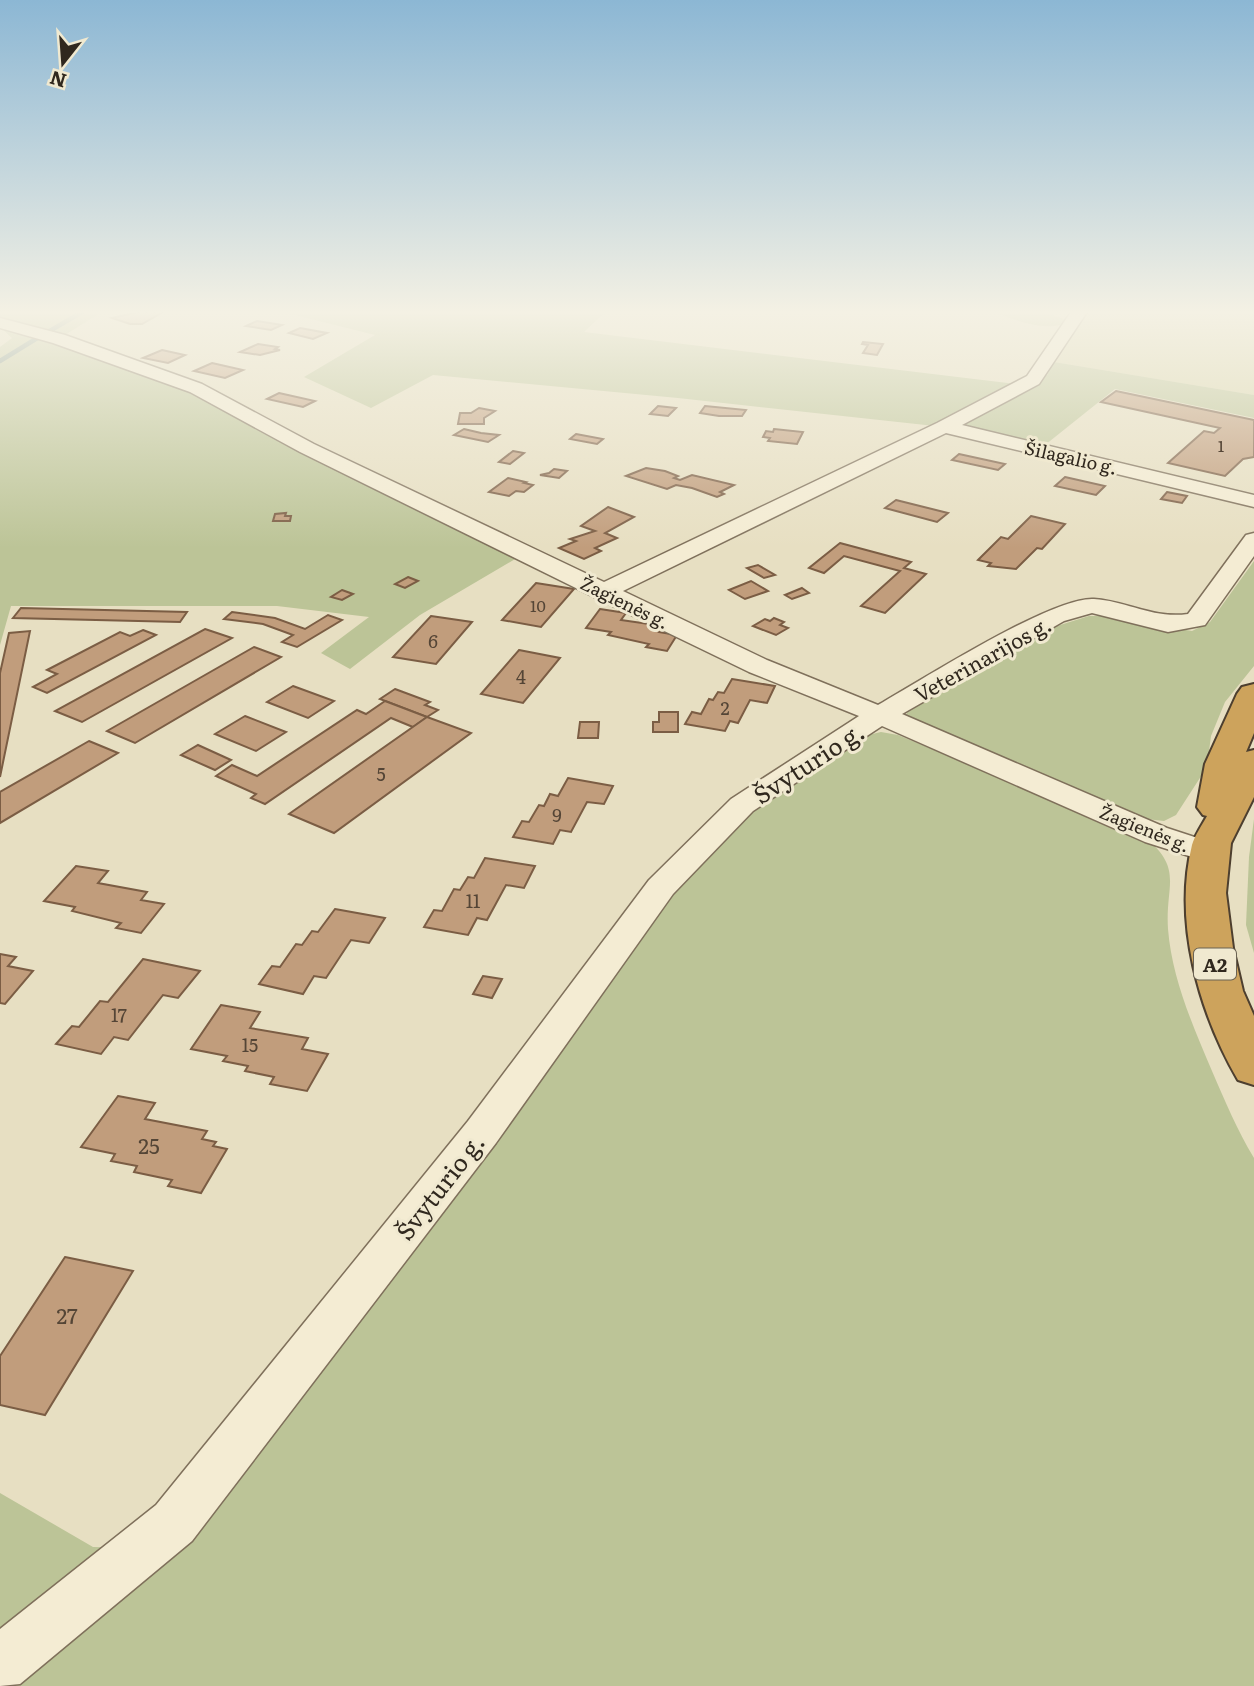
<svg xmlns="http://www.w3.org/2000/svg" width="1254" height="1686" viewBox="0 0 1254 1686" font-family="Literata,serif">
<rect width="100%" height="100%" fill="#e7dfc2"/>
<!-- farmland -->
<polygon fill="#dcd8b0" points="1086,312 1254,312 1254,395 1054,362"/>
<!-- green -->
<g fill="#bcc497">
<polygon points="0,312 102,312 60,338 201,393 522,555 420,615 350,669 321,653 369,617 277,606 11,606 0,645 0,347 12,338 0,327"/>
<polygon points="283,312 605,312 584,332 1024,385 1040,373 1047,375 1054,362 1254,395 1254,418 1115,389 1045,445 944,427 678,398 433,375 371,408 304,377 375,335"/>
<path d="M 995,312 L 1041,312 L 1072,321 C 1048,333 1019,322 995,312 Z"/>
<polygon points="1254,561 1254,666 1225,702 1211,736 1207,767 1176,815 1164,821 1146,819 909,721 906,715 910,707 1057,626 1089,616 1103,616 1192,631 1210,622"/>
<path d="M 881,732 L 898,735 L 1145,837 C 1184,870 1165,884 1168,929 C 1172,979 1193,1026 1212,1071 C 1225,1101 1237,1130 1254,1158 L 1254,1686 L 0,1686 L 0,1493 L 93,1547 L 142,1548 L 664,905 L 732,827 L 771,792 L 868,735 Z"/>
<polygon points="1254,819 1254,953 1246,925 1249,857"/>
</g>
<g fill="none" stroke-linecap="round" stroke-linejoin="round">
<!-- stream -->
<g stroke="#6c8782" stroke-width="4.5">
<polyline points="48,332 82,312"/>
<polyline points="0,361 39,337"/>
</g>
</g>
<!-- building -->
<g fill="#c19d7c" stroke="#7b5d44" stroke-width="2">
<polygon points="138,312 163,312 142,324 130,324 112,318"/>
<polygon points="257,321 282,325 271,330 246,326"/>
<polygon points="300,328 327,333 313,339 289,333"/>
<polygon points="863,342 883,344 877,355 863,353 868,345 862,344"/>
<polygon points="258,344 278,347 275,349 280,350 260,355 240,352"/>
<polygon points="162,350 185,355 168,363 143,358"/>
<polygon points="212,363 243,370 225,378 194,371"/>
<polygon points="1116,391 1254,420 1254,457 1243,459 1225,476 1168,463 1204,431 1214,433 1220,428 1101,402"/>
<polygon points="279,393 315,401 303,407 267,399"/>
<polygon points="658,406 676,408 668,416 650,414"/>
<polygon points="705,406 746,410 742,416 719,416 700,413"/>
<polygon points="479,408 495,411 484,418 484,424 458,424 460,413 471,413"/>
<polygon points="464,429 481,433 499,435 488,442 454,435"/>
<polygon points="774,429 803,432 797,444 768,441 770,438 763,437 766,431 773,432"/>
<polygon points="576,434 603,439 597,444 570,439"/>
<polygon points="513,451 524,453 510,464 499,462"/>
<polygon points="959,454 1005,464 998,470 952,460"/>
<polygon points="646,468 665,471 678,476 674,478 680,480 692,475 734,485 720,492 724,494 717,497 692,488 676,485 667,489 626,476"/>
<polygon points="554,469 567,471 559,478 540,475 549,473"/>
<polygon points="1065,477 1105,486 1096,495 1055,486"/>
<polygon points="508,478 526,482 524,483 533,485 524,492 516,491 509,496 489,492"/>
<polygon points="1167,492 1187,496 1182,503 1161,499"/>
<polygon points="896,500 948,513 937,522 885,508"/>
<polygon points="608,507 634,517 605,533 617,538 595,548 601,551 584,559 559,548 576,541 570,539 595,531 581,526"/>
<polygon points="286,513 285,516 291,516 290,521 273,521 275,514"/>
<polygon points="1031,516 1065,524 1042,549 1037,548 1016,569 988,566 991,563 978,560 1001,537 1008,539"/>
<polygon points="840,543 911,562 904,568 926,574 885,613 861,606 900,571 844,556 824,573 809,568"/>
<polygon points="758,565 775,575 764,578 747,568"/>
<polygon points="408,577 418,581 405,588 395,584"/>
<polygon points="751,581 768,591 745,599 729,590"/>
<polygon points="536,583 574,589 541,627 502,620"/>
<polygon points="802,588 809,593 792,599 785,595"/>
<polygon points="342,590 353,594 342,600 331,597"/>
<polygon points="21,608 187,612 180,622 13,618"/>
<polygon points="600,609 626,613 621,620 663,626 659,632 677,635 667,651 646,647 649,644 608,635 611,632 586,628"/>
<polygon points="232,612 275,618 305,629 328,615 342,620 297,647 282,642 293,635 263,624 224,619"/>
<polygon points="431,616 472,622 436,664 393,657"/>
<polygon points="774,618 784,622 780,625 788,628 776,635 753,626 765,619 770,621"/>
<polygon points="205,629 232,638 82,722 55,711"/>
<polygon points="143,630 156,635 47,693 33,687 57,674 47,670 120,632 130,636"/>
<polygon points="30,631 0,777 0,673 9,633"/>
<polygon points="254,647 281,657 135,743 107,731"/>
<polygon points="519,650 560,658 523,703 481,694"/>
<polygon points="732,679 775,686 767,703 750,700 738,723 730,721 725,731 685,724 692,712 701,714 709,699 713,700 718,692 724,693"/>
<polygon points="293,686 334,701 308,718 267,702"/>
<polygon points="395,689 430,702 425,705 438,710 427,717 380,699"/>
<polygon points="385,701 427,717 413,727 391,718 265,804 251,798 256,794 216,776 232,765 257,776 357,710 366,714"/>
<polygon points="659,712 678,712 678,732 653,732 653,722 659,722"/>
<polygon points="245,716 286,732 256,751 215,734"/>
<polygon points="427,717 471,733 334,833 289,814"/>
<polygon points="580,722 599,722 598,738 578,738"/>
<polygon points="89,741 118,753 0,823 0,792"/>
<polygon points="198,745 231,760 215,770 181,755"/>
<polygon points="568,778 613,786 604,804 587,802 571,832 560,830 553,844 513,837 522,821 529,822 539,805 544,806 550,794 558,796"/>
<polygon points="485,858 535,866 524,888 506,885 487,920 477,918 468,935 424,927 434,910 442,911 454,889 460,890 468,877 474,878"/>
<polygon points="76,866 108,871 98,883 147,892 141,900 164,904 141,933 116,928 121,923 72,911 75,907 44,901"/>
<polygon points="335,909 385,918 369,943 351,940 326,978 314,976 303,994 259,984 272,966 280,967 296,944 302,945 312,931 318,932"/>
<polygon points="0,954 16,957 8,966 33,971 5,1004 0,1003"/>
<polygon points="143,959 200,971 178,998 163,995 128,1040 114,1037 101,1054 56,1044 72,1026 79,1027 100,1001 108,1002"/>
<polygon points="483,976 502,979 492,998 473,994"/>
<polygon points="221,1005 260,1012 250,1028 308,1038 302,1049 328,1054 307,1091 270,1084 274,1077 245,1071 248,1066 223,1061 227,1056 191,1049"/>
<polygon points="118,1096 155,1103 145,1119 207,1131 202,1139 216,1142 213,1146 227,1149 201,1193 168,1186 172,1180 134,1172 137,1166 111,1161 115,1154 81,1147"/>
<polygon points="65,1257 133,1271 45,1415 0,1405 0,1356"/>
</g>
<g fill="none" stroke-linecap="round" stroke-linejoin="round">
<defs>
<path id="minor" d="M 1071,312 L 1087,312 L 1039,384 L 962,425 L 1254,495 L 1254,507 L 946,433 L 623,591 L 767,660 L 878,705 C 920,681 1053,596 1094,599 C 1127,601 1153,619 1188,614 L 1246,535 L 1254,533 L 1254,556 L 1205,625 L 1168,632 L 1092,613 L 1064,621 L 902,714 L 1167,828 L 1222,846 L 1227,853 L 1222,860 L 1211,863 L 1145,842 L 882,726 L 753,811 L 673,894 L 496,1143 L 192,1541 L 20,1684 L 0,1686 L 0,1629 L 156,1505 L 468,1121 L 649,880 L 731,799 L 859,716 L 749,672 L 594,597 L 300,452 L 190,392 L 53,343 L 0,328 L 0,318 L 65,335 L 202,384 L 314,444 L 604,582 L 937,423 L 1027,376 Z"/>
<path id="highway" d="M 1254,684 L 1254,733 L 1246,752 L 1254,750 L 1254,797 L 1231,843 L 1226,893 L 1233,948 L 1243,991 L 1254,1016 L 1254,1085 L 1238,1080 C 1199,1013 1173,922 1192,845 C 1195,835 1202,825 1207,816 L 1203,815 L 1197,807 L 1205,764 L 1237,694 L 1242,687 Z"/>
</defs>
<!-- minor casing -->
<use href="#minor" stroke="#7f705b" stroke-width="3"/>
<!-- highway casing -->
<use href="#highway" stroke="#4d3f2f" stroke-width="4"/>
<!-- minor -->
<use href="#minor" fill="#f4ecd3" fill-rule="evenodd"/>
<!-- highway -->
<use href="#highway" fill="#cda35c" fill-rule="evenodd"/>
</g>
<!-- sky -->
<linearGradient id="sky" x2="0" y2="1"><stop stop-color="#8cb7d4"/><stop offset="0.57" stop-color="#f4f1e4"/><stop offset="1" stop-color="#f4f1e4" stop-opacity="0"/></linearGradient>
<rect width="1254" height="548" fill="url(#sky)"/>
<g text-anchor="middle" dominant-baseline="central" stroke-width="6" stroke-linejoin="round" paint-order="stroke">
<!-- far-number labels -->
<g font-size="16" fill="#544536">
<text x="1221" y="445">1</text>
<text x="538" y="605">10</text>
</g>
<!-- far-street labels -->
<g font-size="18" fill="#30281e" stroke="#f0e9d0">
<text transform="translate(1071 457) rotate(13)">Šilagalio g.</text>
<text transform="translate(625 602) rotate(26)">Žagienės g.</text>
<text transform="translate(1145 828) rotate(22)">Žagienės g.</text>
</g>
<!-- number labels -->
<g font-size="18" fill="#544536">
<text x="433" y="640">6</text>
<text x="521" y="676">4</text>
<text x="725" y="707">2</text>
<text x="381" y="773">5</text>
<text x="557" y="814">9</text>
<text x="473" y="900">11</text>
<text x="119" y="1014">17</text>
<text x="250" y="1044">15</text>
</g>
<!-- shield labels -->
<rect fill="#f0e9d0" stroke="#6a6253" stroke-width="2" x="1194" y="948.5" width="42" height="31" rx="5"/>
<g font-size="19" font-weight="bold" fill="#30281e">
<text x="1215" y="964">A2</text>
</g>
<!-- street labels -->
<g font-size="21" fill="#30281e" stroke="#f0e9d0">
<text transform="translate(982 658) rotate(-29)">Veterinarijos g.</text>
</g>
<!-- near-number labels -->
<g font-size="21" fill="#544536">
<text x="149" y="1144">25</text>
<text x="67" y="1314">27</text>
</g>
<!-- near-street labels -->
<g font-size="24" fill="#30281e" stroke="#f0e9d0">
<text transform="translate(808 762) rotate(-33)">Švyturio g.</text>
<text transform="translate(439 1186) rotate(-52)">Švyturio g.</text>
</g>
</g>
<!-- north arrow -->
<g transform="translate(63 63) rotate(197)" stroke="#f0e9d0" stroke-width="5" paint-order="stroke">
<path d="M0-5L12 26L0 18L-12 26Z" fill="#30281e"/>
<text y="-10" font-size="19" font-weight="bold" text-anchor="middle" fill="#30281e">N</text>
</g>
</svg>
